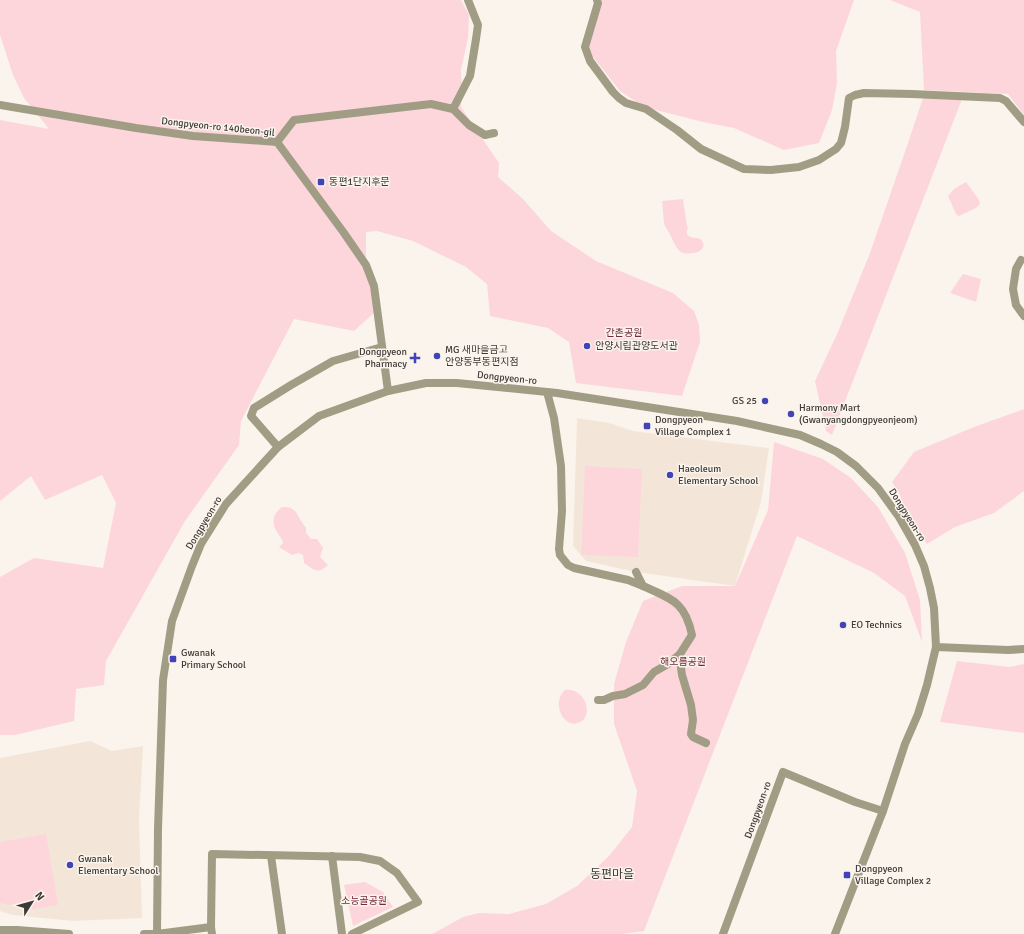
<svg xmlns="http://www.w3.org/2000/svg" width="1024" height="934" viewBox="0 0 1024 934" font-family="Signika,'Noto Sans KR',sans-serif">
<rect width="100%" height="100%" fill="#fbf4ec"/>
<!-- built -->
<g fill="#f3e6d9">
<polygon points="577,418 609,423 633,431 769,448 761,502 735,586 636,572 586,561 573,546"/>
<polygon points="90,741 112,751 143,746 139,820 142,918 73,921 13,915 0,911 0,758"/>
</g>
<!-- green -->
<g fill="#fdd6dc">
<polygon points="0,0 461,0 469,15 468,38 461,70 462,87 461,107 499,163 498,177 523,199 551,231 596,261 673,293 694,311 699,325 700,342 682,396 576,383 569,342 548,328 490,316 487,284 466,267 413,241 377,231 366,232 366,266 376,311 354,331 294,319 241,421 239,445 185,521 106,661 104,685 76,689 74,721 15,735 0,735 0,577 34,558 103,568 116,503 102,475 45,500 31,476 0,501 0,120 49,129 24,98 13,75 0,35"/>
<polygon points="602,0 854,0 836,51 837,83 832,110 819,143 784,150 734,128 703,122 644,107 620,91 589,52 589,40"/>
<polygon points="890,0 1024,0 1024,115 1008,94 924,90 920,12"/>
<polygon points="923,98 962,99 832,435 826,431 815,381 838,332 870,253 908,143"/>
<polygon points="966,182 979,200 980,204 976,208 959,216 956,214 948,196 954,189"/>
<path d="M 683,199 L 687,226 L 688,227 L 687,230 L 687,234 C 692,241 699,235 702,241 C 709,252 689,256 681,252 C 674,247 673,238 668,231 C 667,229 666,228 665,226 C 663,220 663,207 662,201 Z"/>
<polygon points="963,274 981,279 976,302 950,293"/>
<polygon points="1024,409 1024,491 994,513 955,527 927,544 904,507 900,495 892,482 914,452 974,427"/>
<polygon points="774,442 823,459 851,478 878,507 905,553 920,600 922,642 905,596 874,573 797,536 644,931 621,934 432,934 463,917 479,913 509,914 546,904 577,886 609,856 632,827 637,791 614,724 614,684 626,642 643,601 682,586 735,586 768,510"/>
<polygon points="585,466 642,469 638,557 581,555"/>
<path d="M 282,507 L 287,507 L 291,508 L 296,512 L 301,521 L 306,528 L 306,533 L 311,539 L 317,539 L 323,548 L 320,557 L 328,565 C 317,575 315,570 304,563 L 303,555 L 299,553 L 292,555 L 279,547 L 283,543 C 282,538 280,537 277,532 C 271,523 273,513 282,507 Z"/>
<polygon points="957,661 1010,667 1024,664 1024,733 940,722"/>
<path d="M 565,690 C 586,687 595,718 578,723 C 563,728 551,702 565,690 Z"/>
<polygon points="46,834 58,905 34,909 0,903 0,842"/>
<polygon points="365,882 383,892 393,907 353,926 344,885"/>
</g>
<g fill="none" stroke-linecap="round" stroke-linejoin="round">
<!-- minor -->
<g stroke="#a19d85" stroke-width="8">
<polyline points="597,0 598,3 585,47 590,61 613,92 619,98 626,103 646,109 677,130 701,149 744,169 771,170 799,167 819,160 836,149 841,143 845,127 849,98 855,95 864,93 912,94 1000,98 1006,101 1024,122"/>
<polyline points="0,105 136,128 193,136 277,142 344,233 366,265 374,286 388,391"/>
<polyline points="453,109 470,76 476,39 478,25 468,0"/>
<polyline points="277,142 294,120 431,104 453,109 469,125 485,135 494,133"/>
<polyline points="1021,260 1016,269 1013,289 1016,305 1024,316"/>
<polyline points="547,392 554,418 561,466 562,511 559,549 560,555 568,565 574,568 628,580 643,586"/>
<polyline points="278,447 251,416 254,408 291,385 333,361 382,347"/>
<path d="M 636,572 L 643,586 C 671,599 685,601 692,635 L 680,654 L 680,660 L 682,675 L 691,705 L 693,720 L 691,734 L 693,737 L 706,743"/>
<polyline points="936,647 1008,650 1024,649"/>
<polyline points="598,700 604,700 613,696 625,694 643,685 654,672 668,664 680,654"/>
<polyline points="271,856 282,934"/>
<polyline points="332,856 342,934"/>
<polyline points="0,930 17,930 69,934"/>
<polyline points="144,934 157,934 211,927"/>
<polyline points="212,934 211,927 212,854 360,857 380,861 397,873 418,902 352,934"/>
<polyline points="723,934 783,772 855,802 883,811"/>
</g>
<!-- tertiary -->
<polyline stroke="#a19d85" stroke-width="8" points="157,934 158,829 163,680 172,621 192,566 201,544 226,504 278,447 319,416 388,391 426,383 457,383 557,393 737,421 800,435 821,444 837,452 856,466 878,488 899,517 915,545 924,566 930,588 934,608 936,647 927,685 918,714 905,744 883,811 835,934"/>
</g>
<!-- markers -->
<g fill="#4343b8" stroke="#fbf4ec" stroke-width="1.5">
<rect x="317" y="178" width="8" height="8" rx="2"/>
<circle cx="587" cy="346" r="4"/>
<circle cx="437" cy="356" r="4"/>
<path d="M413 352h4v4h4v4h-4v4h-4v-4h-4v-4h4z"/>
<circle cx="765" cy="401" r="4"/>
<circle cx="791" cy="414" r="4"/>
<rect x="643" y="422" width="8" height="8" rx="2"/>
<circle cx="670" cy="475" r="4"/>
<circle cx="843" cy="625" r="4"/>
<rect x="169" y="655" width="8" height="8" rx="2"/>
<circle cx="70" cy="865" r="4"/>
<rect x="843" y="871" width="8" height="8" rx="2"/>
</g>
<g text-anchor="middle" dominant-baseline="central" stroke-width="3" stroke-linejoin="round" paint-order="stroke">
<!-- street labels -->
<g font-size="10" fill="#3d3a37" stroke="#fbf4ec">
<text transform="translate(218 127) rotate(6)">Dongpyeon-ro 140beon-gil</text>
<text transform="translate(507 378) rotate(6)">Dongpyeon-ro</text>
<text transform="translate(907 515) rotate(58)">Dongpyeon-ro</text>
<text transform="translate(204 523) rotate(-59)">Dongpyeon-ro</text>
<text transform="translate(758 810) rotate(-70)">Dongpyeon-ro</text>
</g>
<!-- poi labels -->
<g font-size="10" fill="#3d3a37" stroke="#fbf4ec" text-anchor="start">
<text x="329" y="182">동편1단지후문</text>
<text x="595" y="346">안양시립관양도서관</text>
<text x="445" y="350">MG 새마을금고<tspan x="445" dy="12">안양동부동편지점</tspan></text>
<text x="407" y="352" text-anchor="end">Dongpyeon<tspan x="407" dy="12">Pharmacy</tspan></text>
<text x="757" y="401" text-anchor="end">GS 25</text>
<text x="799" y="408">Harmony Mart<tspan x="799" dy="12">(Gwanyangdongpyeonjeom)</tspan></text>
<text x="655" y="420">Dongpyeon<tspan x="655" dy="12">Village Complex 1</tspan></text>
<text x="678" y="469">Haeoleum<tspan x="678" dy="12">Elementary School</tspan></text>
<text x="851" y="625">EO Technics</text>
<text x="181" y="653">Gwanak<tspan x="181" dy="12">Primary School</tspan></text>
<text x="78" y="859">Gwanak<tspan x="78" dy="12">Elementary School</tspan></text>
<text x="855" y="869">Dongpyeon<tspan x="855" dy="12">Village Complex 2</tspan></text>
</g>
<!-- park labels -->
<g font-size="10" fill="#75293c" stroke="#fbf4ec">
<text x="624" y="333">간촌공원</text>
<text x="683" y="662">해오름공원</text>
<text x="364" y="901">소능골공원</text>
</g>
<!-- quarter labels -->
<g font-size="12" fill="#3d3a37" stroke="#fbf4ec">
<text x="612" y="874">동편마을</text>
</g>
</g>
<!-- north arrow -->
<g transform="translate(32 902) rotate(53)" stroke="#fbf4ec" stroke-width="3" paint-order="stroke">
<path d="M0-3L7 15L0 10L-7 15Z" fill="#3d3a37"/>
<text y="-6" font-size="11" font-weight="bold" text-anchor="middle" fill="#3d3a37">N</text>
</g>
</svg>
